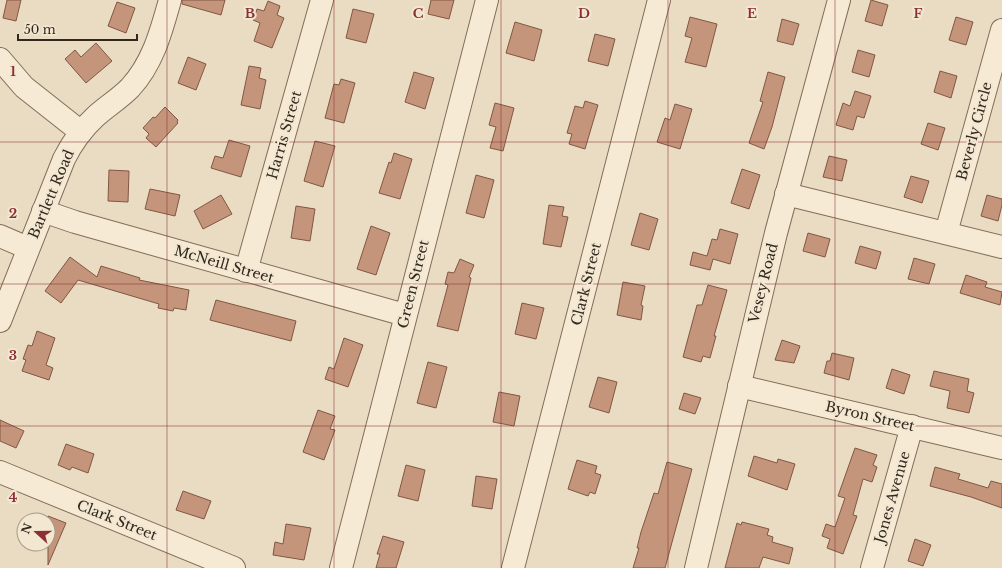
<svg xmlns="http://www.w3.org/2000/svg" width="1002" height="568" viewBox="0 0 1002 568" font-family="'Libre Baskerville',serif">
<rect width="100%" height="100%" fill="#eadcc2"/>
<!-- building -->
<g fill="#c5957b" stroke="#805742">
<polygon points="7,0 21,0 16,21 3,18"/>
<polygon points="182,0 225,0 221,15 182,4"/>
<polygon points="431,0 454,0 449,19 428,14"/>
<polygon points="871,0 888,5 882,26 865,21"/>
<polygon points="268,1 280,6 277,15 284,18 272,48 254,41 260,23 253,20 257,9 264,11"/>
<polygon points="117,2 135,8 126,33 108,26"/>
<polygon points="353,9 374,14 366,43 346,38"/>
<polygon points="690,17 717,24 706,67 685,62 692,38 685,36"/>
<polygon points="956,17 973,22 966,45 949,40"/>
<polygon points="782,19 799,24 793,45 777,41"/>
<polygon points="515,22 542,30 534,61 506,53"/>
<polygon points="595,34 615,39 608,66 588,61"/>
<polygon points="96,43 112,61 86,83 65,59 75,50 81,57"/>
<polygon points="858,50 875,55 869,77 852,72"/>
<polygon points="188,57 206,64 196,90 178,83"/>
<polygon points="249,66 261,68 259,78 266,80 260,109 241,105"/>
<polygon points="940,71 957,76 951,98 934,92"/>
<polygon points="414,72 434,78 425,109 405,102"/>
<polygon points="768,72 785,77 772,127 764,149 749,143 763,102 760,101"/>
<polygon points="341,79 355,83 344,123 325,118 334,84 339,85"/>
<polygon points="855,91 871,96 864,118 857,116 853,130 836,125 843,103 850,106"/>
<polygon points="585,101 598,105 585,149 569,144 572,134 567,133 575,106 583,108"/>
<polygon points="495,103 514,108 503,151 490,148 496,127 489,125"/>
<polygon points="675,104 692,109 680,149 657,142 665,118 670,120"/>
<polygon points="165,107 178,120 177,122 178,123 156,147 146,138 149,134 143,128 153,117 155,118"/>
<polygon points="928,123 945,128 938,150 921,144"/>
<polygon points="229,140 250,146 241,177 211,168 215,156 223,158"/>
<polygon points="315,141 335,146 323,187 304,181"/>
<polygon points="394,153 412,159 400,199 379,193 389,162 391,163"/>
<polygon points="829,156 847,160 842,181 823,177"/>
<polygon points="742,169 760,175 749,209 731,203"/>
<polygon points="109,170 129,171 128,202 108,201"/>
<polygon points="476,175 494,180 484,218 466,213"/>
<polygon points="911,176 929,181 922,203 904,197"/>
<polygon points="150,189 180,195 175,216 145,209"/>
<polygon points="221,195 232,214 203,229 194,211"/>
<polygon points="987,195 1002,199 1002,205 998,221 981,216"/>
<polygon points="549,205 564,207 562,216 568,217 561,247 543,244"/>
<polygon points="296,206 315,209 310,241 291,238"/>
<polygon points="640,213 658,219 649,250 631,245"/>
<polygon points="371,226 390,233 376,275 357,269"/>
<polygon points="720,229 738,234 730,264 713,259 710,270 690,265 693,252 707,256 712,239 717,240"/>
<polygon points="808,233 830,239 825,257 803,251"/>
<polygon points="860,246 881,252 876,269 855,263"/>
<polygon points="70,257 97,277 101,266 140,278 139,280 189,290 186,310 174,308 173,311 158,308 159,304 78,280 61,303 45,291"/>
<polygon points="914,258 935,264 929,284 908,279"/>
<polygon points="460,259 474,265 469,277 471,278 458,331 437,326 448,285 445,284 448,272 454,273"/>
<polygon points="966,275 987,282 985,287 1002,292 1000,305 960,293"/>
<polygon points="623,282 645,286 641,305 643,306 641,320 617,315"/>
<polygon points="708,285 727,290 714,336 716,336 710,358 703,356 701,362 683,357 697,305 702,305"/>
<polygon points="216,300 296,321 291,341 210,320"/>
<polygon points="522,303 544,308 536,339 515,334"/>
<polygon points="37,331 55,338 46,365 53,368 49,380 22,371 26,360 23,359 28,345 32,346"/>
<polygon points="344,338 363,345 348,387 325,379 329,367 334,369"/>
<polygon points="782,340 800,346 794,363 775,360"/>
<polygon points="832,353 854,358 849,380 824,373 827,361 830,361"/>
<polygon points="428,362 447,367 436,408 417,403"/>
<polygon points="892,369 910,375 904,394 886,388"/>
<polygon points="934,371 969,379 967,391 974,393 969,413 947,408 950,391 930,386"/>
<polygon points="598,377 617,382 609,413 589,407"/>
<polygon points="499,392 520,396 514,426 493,422"/>
<polygon points="684,393 701,398 695,414 679,409"/>
<polygon points="318,410 335,416 330,429 335,430 324,460 303,452"/>
<polygon points="0,420 24,431 16,448 0,441"/>
<polygon points="66,444 94,454 88,473 72,467 70,470 58,465"/>
<polygon points="855,448 877,455 873,465 877,467 872,482 863,479 853,515 857,516 843,554 827,548 830,539 822,536 826,524 835,527 845,498 838,496"/>
<polygon points="754,456 777,463 778,459 795,464 787,490 748,476"/>
<polygon points="577,460 597,466 595,473 601,475 595,494 590,492 588,496 568,489"/>
<polygon points="667,462 692,469 665,568 633,568 639,548 637,548 641,532 654,493 658,494"/>
<polygon points="406,465 425,470 418,501 398,496"/>
<polygon points="935,467 960,474 958,479 988,488 991,481 1002,484 1002,508 971,497 930,486"/>
<polygon points="476,476 497,479 492,509 472,506"/>
<polygon points="183,491 211,501 204,519 176,510"/>
<polygon points="48,516 66,523 48,565"/>
<polygon points="742,522 769,529 767,535 773,537 772,542 793,548 789,564 763,557 759,568 725,568 737,523 741,525"/>
<polygon points="286,524 311,528 304,560 273,555 275,542 283,544"/>
<polygon points="383,536 404,542 396,568 376,568 380,554 377,554"/>
<polygon points="915,539 931,545 923,566 908,561"/>
</g>
<g fill="none" stroke-linecap="round" stroke-linejoin="round">
<defs>
<g id="minor">
<polyline points="0,59 24,87 81,132"/>
<polyline points="786,194 1002,247"/>
<polyline points="43,211 75,222 405,315"/>
<polyline points="946,233 1002,30"/>
<polyline points="0,236 28,248"/>
<polyline points="246,271 322,0"/>
<path d="M 0,321 L 64,159 C 72,143 82,129 95,117 C 106,107 119,99 130,88 C 153,63 161,32 170,0"/>
<polyline points="739,386 1002,448"/>
<polyline points="0,472 234,568"/>
<polyline points="341,568 487,0"/>
<polyline points="513,568 659,0"/>
<polyline points="696,568 776,233 839,0"/>
<polyline points="872,568 912,426"/>
</g>
</defs>
<!-- minor casing -->
<use href="#minor" stroke="#826d5b" stroke-width="24"/>
<!-- minor -->
<use href="#minor" stroke="#f6ead4" stroke-width="22"/>
</g>
<!-- grid -->
<path fill="none" stroke="#8d2f36" stroke-width="1" stroke-opacity="0.55" d="M 167,0 L 167,568M 334,0 L 334,568M 501,0 L 501,568M 668,0 L 668,568M 835,0 L 835,568M 0,142 L 1002,142M 0,284 L 1002,284M 0,426 L 1002,426"/>
<g text-anchor="middle" dominant-baseline="central" stroke-width="4" stroke-linejoin="round" paint-order="stroke">
<!-- street labels -->
<g font-size="14" fill="#33271e" stroke="#f2e7d1">
<text transform="translate(974 131) rotate(-75)">Beverly Circle</text>
<text transform="translate(284 135) rotate(-74)">Harris Street</text>
<text transform="translate(51 194) rotate(-67)">Bartlett Road</text>
<text transform="translate(224 264) rotate(16)">McNeill Street</text>
<text transform="translate(763 283) rotate(-76)">Vesey Road</text>
<text transform="translate(413 284) rotate(-76)">Green Street</text>
<text transform="translate(586 284) rotate(-76)">Clark Street</text>
<text transform="translate(870 416) rotate(13)">Byron Street</text>
<text transform="translate(892 497) rotate(-74)">Jones Avenue</text>
<text transform="translate(117 520) rotate(22)">Clark Street</text>
</g>
</g>
<g font-size="13" text-anchor="middle" font-weight="bold" fill="#8d2f36" stroke="#f2e7d1" stroke-width="4" stroke-linejoin="round" paint-order="stroke">
<text x="250" y="18">B</text>
<text x="418" y="18">C</text>
<text x="584" y="18">D</text>
<text x="752" y="18">E</text>
<text x="918" y="18">F</text>
<text x="13" y="76">1</text>
<text x="13" y="218">2</text>
<text x="13" y="360">3</text>
<text x="13" y="502">4</text>
</g>
<!-- north arrow -->
<g transform="translate(36 532) rotate(291)"><circle r="19" fill="#f2e7d1" stroke="#a69a89"/>
<path d="M0-3L7 15L0 10L-7 15Z" fill="#8d2f36"/>
<text y="-6" font-size="11" font-weight="bold" text-anchor="middle" fill="#33271e">N</text>
</g>
<!-- scale -->
<path d="M18 34v6h119v-6" fill="none" stroke="#33271e" stroke-width="2"/>
<text x="24" y="34" font-size="12" fill="#33271e" stroke="#f2e7d1" stroke-width="3" paint-order="stroke">50 m</text>
</svg>
